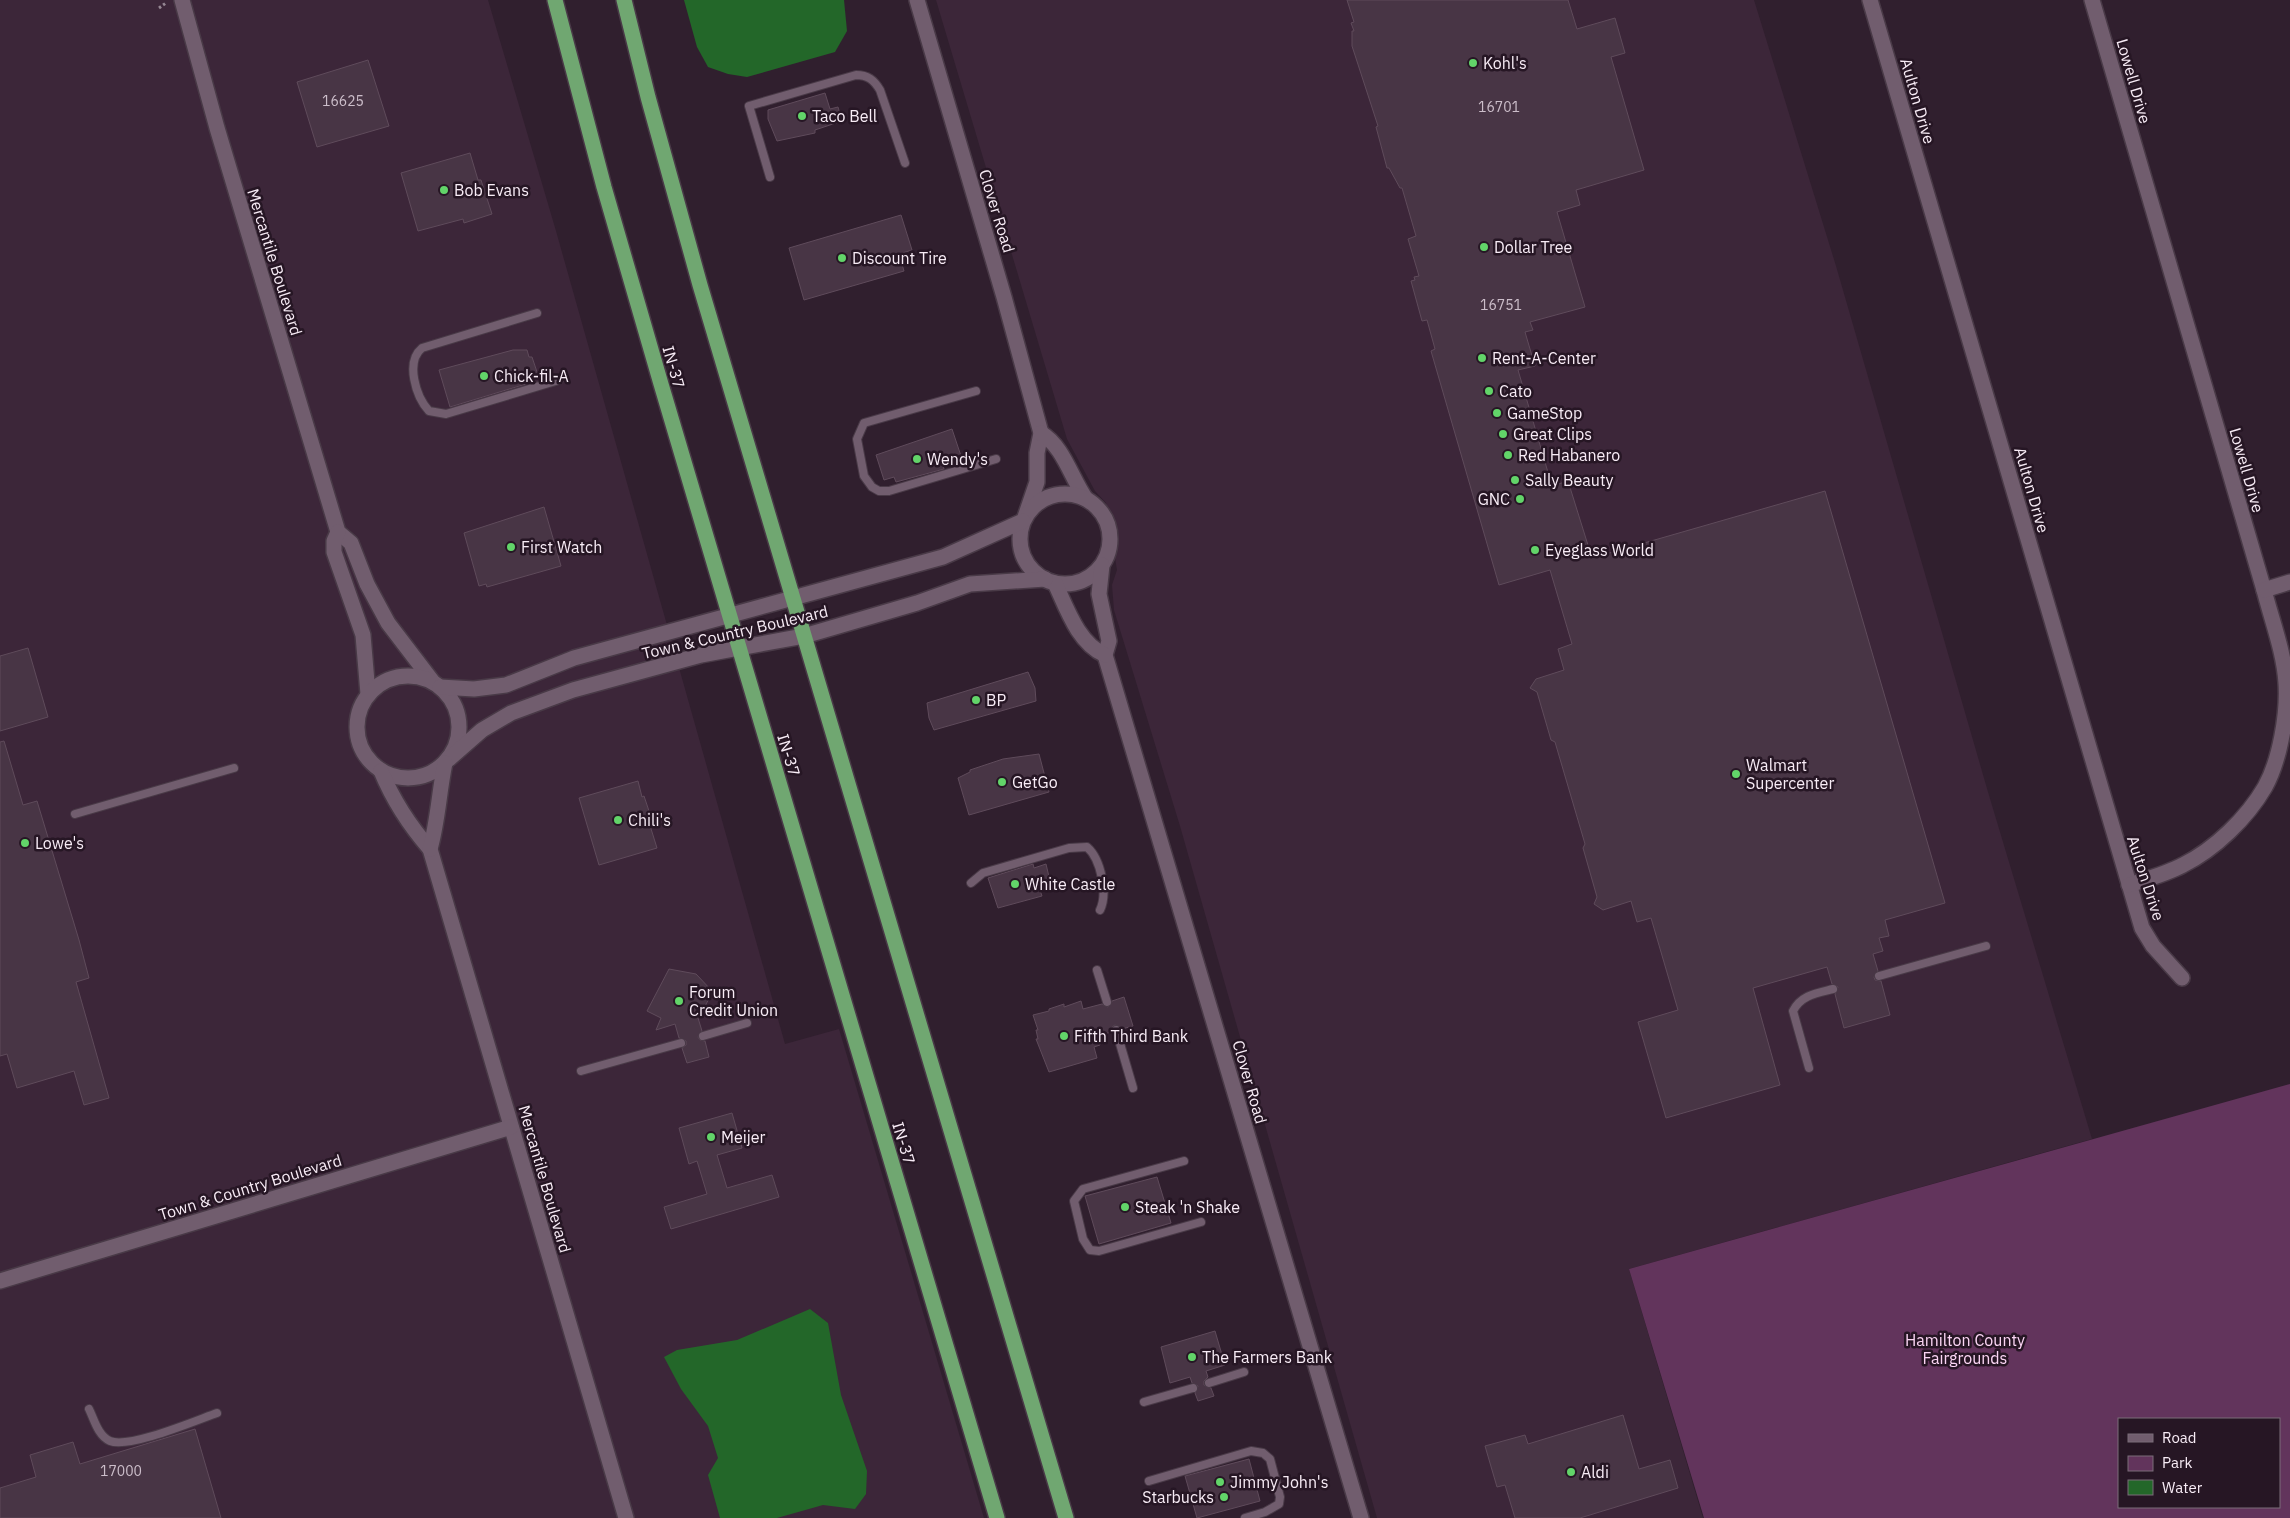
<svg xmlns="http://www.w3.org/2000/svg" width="2290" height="1518" viewBox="0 0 2290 1518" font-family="'IBM Plex Sans',sans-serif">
<rect width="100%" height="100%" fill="#301f2e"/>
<!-- built -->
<g fill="#3c2639">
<polygon points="0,0 488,0 556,231 785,1044 839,1029 984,1518 0,1518"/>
<polygon points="936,0 1754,0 1836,266 1988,792 2092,1139 1629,1269 1703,1518 1377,1518 1180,826 1114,610 1112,585 1117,570 1106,503 1095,491 1067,439"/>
</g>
<!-- green -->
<path fill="#62345c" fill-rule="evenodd" d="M 2290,1084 L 2290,1518 L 1704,1518 L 1629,1269 ZM 2119,1419 L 2279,1419 L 2279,1507 L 2119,1507 Z"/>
<!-- water -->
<g fill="#236729">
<polygon points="684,0 844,0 847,31 835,52 747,77 728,74 708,67 697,47"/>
<polygon points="810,1309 828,1323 841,1395 867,1471 866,1494 855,1509 823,1505 777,1518 720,1518 708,1475 718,1458 708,1426 681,1389 664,1357 677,1350 737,1340"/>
</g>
<!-- building -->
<g fill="#483545" stroke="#5f4b5b">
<polygon points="1347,0 1568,0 1577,29 1615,18 1625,53 1611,57 1644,170 1576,190 1580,205 1557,212 1585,307 1530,322 1533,330 1525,332 1535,366 1518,370 1552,486 1568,481 1592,558 1825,491 1945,903 1885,920 1889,936 1879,938 1883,951 1873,954 1878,971 1874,977 1875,980 1881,981 1890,1015 1844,1028 1835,994 1838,987 1832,984 1827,967 1753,988 1780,1085 1666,1118 1638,1022 1678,1010 1651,918 1637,922 1631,901 1603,910 1594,904 1597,897 1583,848 1585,844 1555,742 1551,740 1537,692 1530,688 1536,679 1564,670 1558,649 1572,644 1550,570 1499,585 1431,351 1435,349 1427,320 1422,321 1411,281 1415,280 1414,277 1419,276 1408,239 1416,236 1402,188 1400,188 1389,168 1387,168 1376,127 1378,126 1352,46 1352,31 1354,31 1351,23 1354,22"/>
<polygon points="368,60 389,126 317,147 297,82"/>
<polygon points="825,93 830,109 838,107 842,121 815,130 815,133 777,141 768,119 768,110"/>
<polygon points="470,153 478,180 481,180 492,214 464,223 463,219 418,231 401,173"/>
<polygon points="901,215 912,250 899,254 904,271 804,300 789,248"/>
<polygon points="513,350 527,350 529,357 532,357 538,375 526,384 450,407 439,370"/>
<polygon points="952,429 962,459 943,465 944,469 896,482 894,477 884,480 876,455"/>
<polygon points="544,507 561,566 487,587 486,584 479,586 464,533"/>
<polygon points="28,648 48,717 0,731 0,656"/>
<polygon points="1028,672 1035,688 1036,701 934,730 929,718 927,703"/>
<polygon points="4,741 23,805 37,801 79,940 89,978 76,982 109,1098 84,1105 74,1071 17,1088 7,1054 0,1056 0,742"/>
<polygon points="1039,754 1049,792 969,815 958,778 970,772 970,770 1003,759"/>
<polygon points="638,781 642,797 644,796 649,811 650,816 647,816 657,848 599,865 579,798"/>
<polygon points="1033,864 1034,868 1046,864 1050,881 1038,884 1042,896 998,908 988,878"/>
<polygon points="669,969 696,974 713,992 698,1018 702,1031 698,1037 700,1040 705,1041 709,1057 687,1063 682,1048 686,1045 686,1041 679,1038 675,1024 656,1030 661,1018 647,1011"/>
<polygon points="1124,997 1133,1026 1122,1029 1115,1025 1112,1027 1111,1032 1098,1036 1100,1045 1094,1047 1097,1058 1049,1072 1036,1039 1038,1039 1036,1030 1038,1030 1033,1015 1049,1011 1049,1009 1064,1004 1064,1007 1081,1001 1083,1009 1102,1004 1108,1007 1112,1001"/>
<polygon points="732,1113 742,1148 717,1155 727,1188 772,1175 779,1197 671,1229 664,1207 707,1194 697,1161 689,1164 679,1128"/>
<polygon points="1157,1177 1171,1223 1099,1244 1085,1196"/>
<polygon points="1215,1331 1225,1365 1206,1371 1208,1377 1204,1381 1204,1385 1211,1388 1214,1396 1198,1401 1195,1393 1198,1386 1192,1383 1190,1377 1170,1383 1161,1347"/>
<polygon points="1623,1415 1639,1469 1670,1460 1678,1488 1580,1518 1515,1518 1505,1485 1497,1487 1485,1446 1525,1435 1528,1444"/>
<polygon points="195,1429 221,1518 0,1518 0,1488 36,1477 30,1455 73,1442 80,1464"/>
<polygon points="1249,1459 1260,1501 1197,1518 1185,1476"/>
</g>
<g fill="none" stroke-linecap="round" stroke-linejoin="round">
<defs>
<g id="lane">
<path d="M 770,177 L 749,106 L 856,75 C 868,75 874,80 880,90 L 905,163"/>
<path d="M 537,313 L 422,348 C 405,362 416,397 429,411 L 446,414 L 559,380"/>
<polyline points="976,391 864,423 857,439 864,476 872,487 879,491 889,491 996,459"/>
<polyline points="75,814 234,768"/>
<path d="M 971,883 L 983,873 L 1069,848 L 1087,847 C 1101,859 1108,894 1100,910"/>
<polyline points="1097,970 1107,1002"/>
<polyline points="1879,976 1986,946"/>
<polyline points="1116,1030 1133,1088"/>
<polyline points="703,1036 747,1023"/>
<path d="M 1809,1068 L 1793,1011 C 1801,995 1817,993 1833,989"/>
<polyline points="581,1071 681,1043"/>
<polyline points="1184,1161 1083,1189 1074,1201 1083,1239 1090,1250 1099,1251 1201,1222"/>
<polyline points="1209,1383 1244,1372"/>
<polyline points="1144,1402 1193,1388"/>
<path d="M 89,1409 C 94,1419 98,1436 110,1441 C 129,1449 197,1420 217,1413"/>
<polyline points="1149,1481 1251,1451 1263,1453 1270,1459 1280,1497 1279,1504 1265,1512 1245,1518"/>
</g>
<g id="street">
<polyline points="917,0 1004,297 1041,433 1037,453 1037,482 1025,517"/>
<polyline points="1870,0 2142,928 2153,946 2182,978"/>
<path d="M 2092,0 L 2264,590 C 2272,621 2284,652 2286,683 C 2288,713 2280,760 2265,787 C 2247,818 2215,849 2183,865 C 2166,874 2147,879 2129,885"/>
<path d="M 1041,433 C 1064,447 1071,478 1086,499"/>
<circle cx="1065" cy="539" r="45"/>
<polyline points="1102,565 1099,594 1109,641 1105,655 1361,1518"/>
<path d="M 1055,583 C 1067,609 1078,643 1105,655"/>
<polyline points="2264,590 2290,582"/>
<polyline points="793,598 943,557 1023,521"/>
<polyline points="804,636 917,603 970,584 1045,579"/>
</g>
<g id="secondary">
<polyline points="182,0 217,128 338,532 351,543 367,584 388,623 433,682"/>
<polyline points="338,532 334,541 334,552 363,635 368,694"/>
<circle cx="408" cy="727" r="51"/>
<polyline points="440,687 474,689 506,685 574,658 793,598"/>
<polyline points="449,759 482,730 511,713 573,690 701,655 804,636"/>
<path d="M 381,771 C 393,800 409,825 430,849 L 626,1518"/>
<path d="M 430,849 C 438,821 439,792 445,763"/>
<polyline points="0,1281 511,1127"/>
</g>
<g id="highway">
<polyline points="555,0 604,187 661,384 997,1518"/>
<polyline points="624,0 648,97 700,285 1066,1518"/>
</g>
</defs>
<!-- lane casing -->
<use href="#lane" stroke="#493a47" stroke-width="10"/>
<!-- street casing -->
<use href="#street" stroke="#493a47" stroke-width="18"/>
<!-- secondary casing -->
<use href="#secondary" stroke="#493a47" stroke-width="18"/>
<!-- highway casing -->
<use href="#highway" stroke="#493a47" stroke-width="18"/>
<!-- path -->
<polyline stroke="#958793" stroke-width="3" stroke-dasharray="2.5 2.5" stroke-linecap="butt" points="159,8 166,3"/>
<!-- lane -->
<use href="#lane" stroke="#715d6e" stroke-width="8"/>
<!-- street -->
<use href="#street" stroke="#715d6e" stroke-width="15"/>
<!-- secondary -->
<use href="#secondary" stroke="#715d6e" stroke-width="15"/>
<!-- highway -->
<use href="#highway" stroke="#70a771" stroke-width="15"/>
</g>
<!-- markers -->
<g fill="#62d469" stroke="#261624" stroke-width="2">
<circle cx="1473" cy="63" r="5"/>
<circle cx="802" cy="116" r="5"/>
<circle cx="444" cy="190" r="5"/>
<circle cx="1484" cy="247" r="5"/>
<circle cx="842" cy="258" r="5"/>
<circle cx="1482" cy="358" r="5"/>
<circle cx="484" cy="376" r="5"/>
<circle cx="1489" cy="391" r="5"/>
<circle cx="1497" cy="413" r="5"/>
<circle cx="1503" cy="434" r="5"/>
<circle cx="1508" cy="455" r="5"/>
<circle cx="917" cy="459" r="5"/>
<circle cx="1515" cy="480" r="5"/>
<circle cx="1520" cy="499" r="5"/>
<circle cx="511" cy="547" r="5"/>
<circle cx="1535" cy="550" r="5"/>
<circle cx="976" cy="700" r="5"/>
<circle cx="1736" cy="774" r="5"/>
<circle cx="1002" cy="782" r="5"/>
<circle cx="618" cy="820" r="5"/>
<circle cx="25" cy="843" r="5"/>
<circle cx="1015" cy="884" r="5"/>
<circle cx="679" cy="1001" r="5"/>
<circle cx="1064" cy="1036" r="5"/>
<circle cx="711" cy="1137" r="5"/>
<circle cx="1125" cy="1207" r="5"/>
<circle cx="1192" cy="1357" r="5"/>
<circle cx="1571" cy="1472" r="5"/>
<circle cx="1220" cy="1482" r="5"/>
<circle cx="1224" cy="1497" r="5"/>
</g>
<g text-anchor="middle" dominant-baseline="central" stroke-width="5" stroke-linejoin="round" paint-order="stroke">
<!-- number labels -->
<g font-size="14" fill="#ccbeca">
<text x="343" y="101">16625</text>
<text x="1499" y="107">16701</text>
<text x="1501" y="305">16751</text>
<text x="121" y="1471">17000</text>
</g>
<!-- poi labels -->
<g font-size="16" fill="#f8ecf6" stroke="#261624" text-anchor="start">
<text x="1483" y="63">Kohl's</text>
<text x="812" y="116">Taco Bell</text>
<text x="454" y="190">Bob Evans</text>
<text x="1494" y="247">Dollar Tree</text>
<text x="852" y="258">Discount Tire</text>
<text x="1492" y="358">Rent-A-Center</text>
<text x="494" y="376">Chick-fil-A</text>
<text x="1499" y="391">Cato</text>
<text x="1507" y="413">GameStop</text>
<text x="1513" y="434">Great Clips</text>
<text x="1518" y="455">Red Habanero</text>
<text x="927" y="459">Wendy's</text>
<text x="1525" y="480">Sally Beauty</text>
<text x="1510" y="499" text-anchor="end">GNC</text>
<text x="521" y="547">First Watch</text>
<text x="1545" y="550">Eyeglass World</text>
<text x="986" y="700">BP</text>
<text x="1746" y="765">Walmart<tspan x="1746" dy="18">Supercenter</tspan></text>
<text x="1012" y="782">GetGo</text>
<text x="628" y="820">Chili's</text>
<text x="35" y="843">Lowe's</text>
<text x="1025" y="884">White Castle</text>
<text x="689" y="992">Forum<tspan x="689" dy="18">Credit Union</tspan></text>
<text x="1074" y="1036">Fifth Third Bank</text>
<text x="721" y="1137">Meijer</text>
<text x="1135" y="1207">Steak 'n Shake</text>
<text x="1202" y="1357">The Farmers Bank</text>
<text x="1581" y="1472">Aldi</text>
<text x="1230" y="1482">Jimmy John's</text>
<text x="1214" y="1497" text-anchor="end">Starbucks</text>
</g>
<!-- street labels -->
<g font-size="16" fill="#f8ecf6" stroke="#261624">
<text transform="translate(2134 81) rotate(74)">Lowell Drive</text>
<text transform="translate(1918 101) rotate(74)">Aulton Drive</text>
<text transform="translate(997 211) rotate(73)">Clover Road</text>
<text transform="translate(275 262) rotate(73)">Mercantile Boulevard</text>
<text transform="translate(674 367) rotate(74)">IN-37</text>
<text transform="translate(2247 470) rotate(74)">Lowell Drive</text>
<text transform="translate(2032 490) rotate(74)">Aulton Drive</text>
<text transform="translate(735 632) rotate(-13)">Town &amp; Country Boulevard</text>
<text transform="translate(789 755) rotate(73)">IN-37</text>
<text transform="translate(2146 878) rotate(72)">Aulton Drive</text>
<text transform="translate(1250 1082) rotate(74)">Clover Road</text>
<text transform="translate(904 1143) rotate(73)">IN-37</text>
<text transform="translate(545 1179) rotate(74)">Mercantile Boulevard</text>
<text transform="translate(250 1187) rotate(-17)">Town &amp; Country Boulevard</text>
</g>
<!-- park labels -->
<g font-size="16" fill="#fbd5f4" stroke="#261624">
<text x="1965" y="1340">Hamilton County<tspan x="1965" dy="18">Fairgrounds</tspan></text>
</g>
</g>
<!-- legend -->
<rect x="2118" y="1418" width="162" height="90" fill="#261624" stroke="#7a6c78"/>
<rect x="2128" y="1434" width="25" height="8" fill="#715d6e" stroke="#7a6c78"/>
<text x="2162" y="1443" font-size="15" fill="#f8ecf6">Road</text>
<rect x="2128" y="1456" width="25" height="15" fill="#62345c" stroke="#7a6c78"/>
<text x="2162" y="1468" font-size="15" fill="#f8ecf6">Park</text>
<rect x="2128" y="1480" width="25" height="15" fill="#236729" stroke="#7a6c78"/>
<text x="2162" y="1493" font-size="15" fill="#f8ecf6">Water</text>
</svg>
